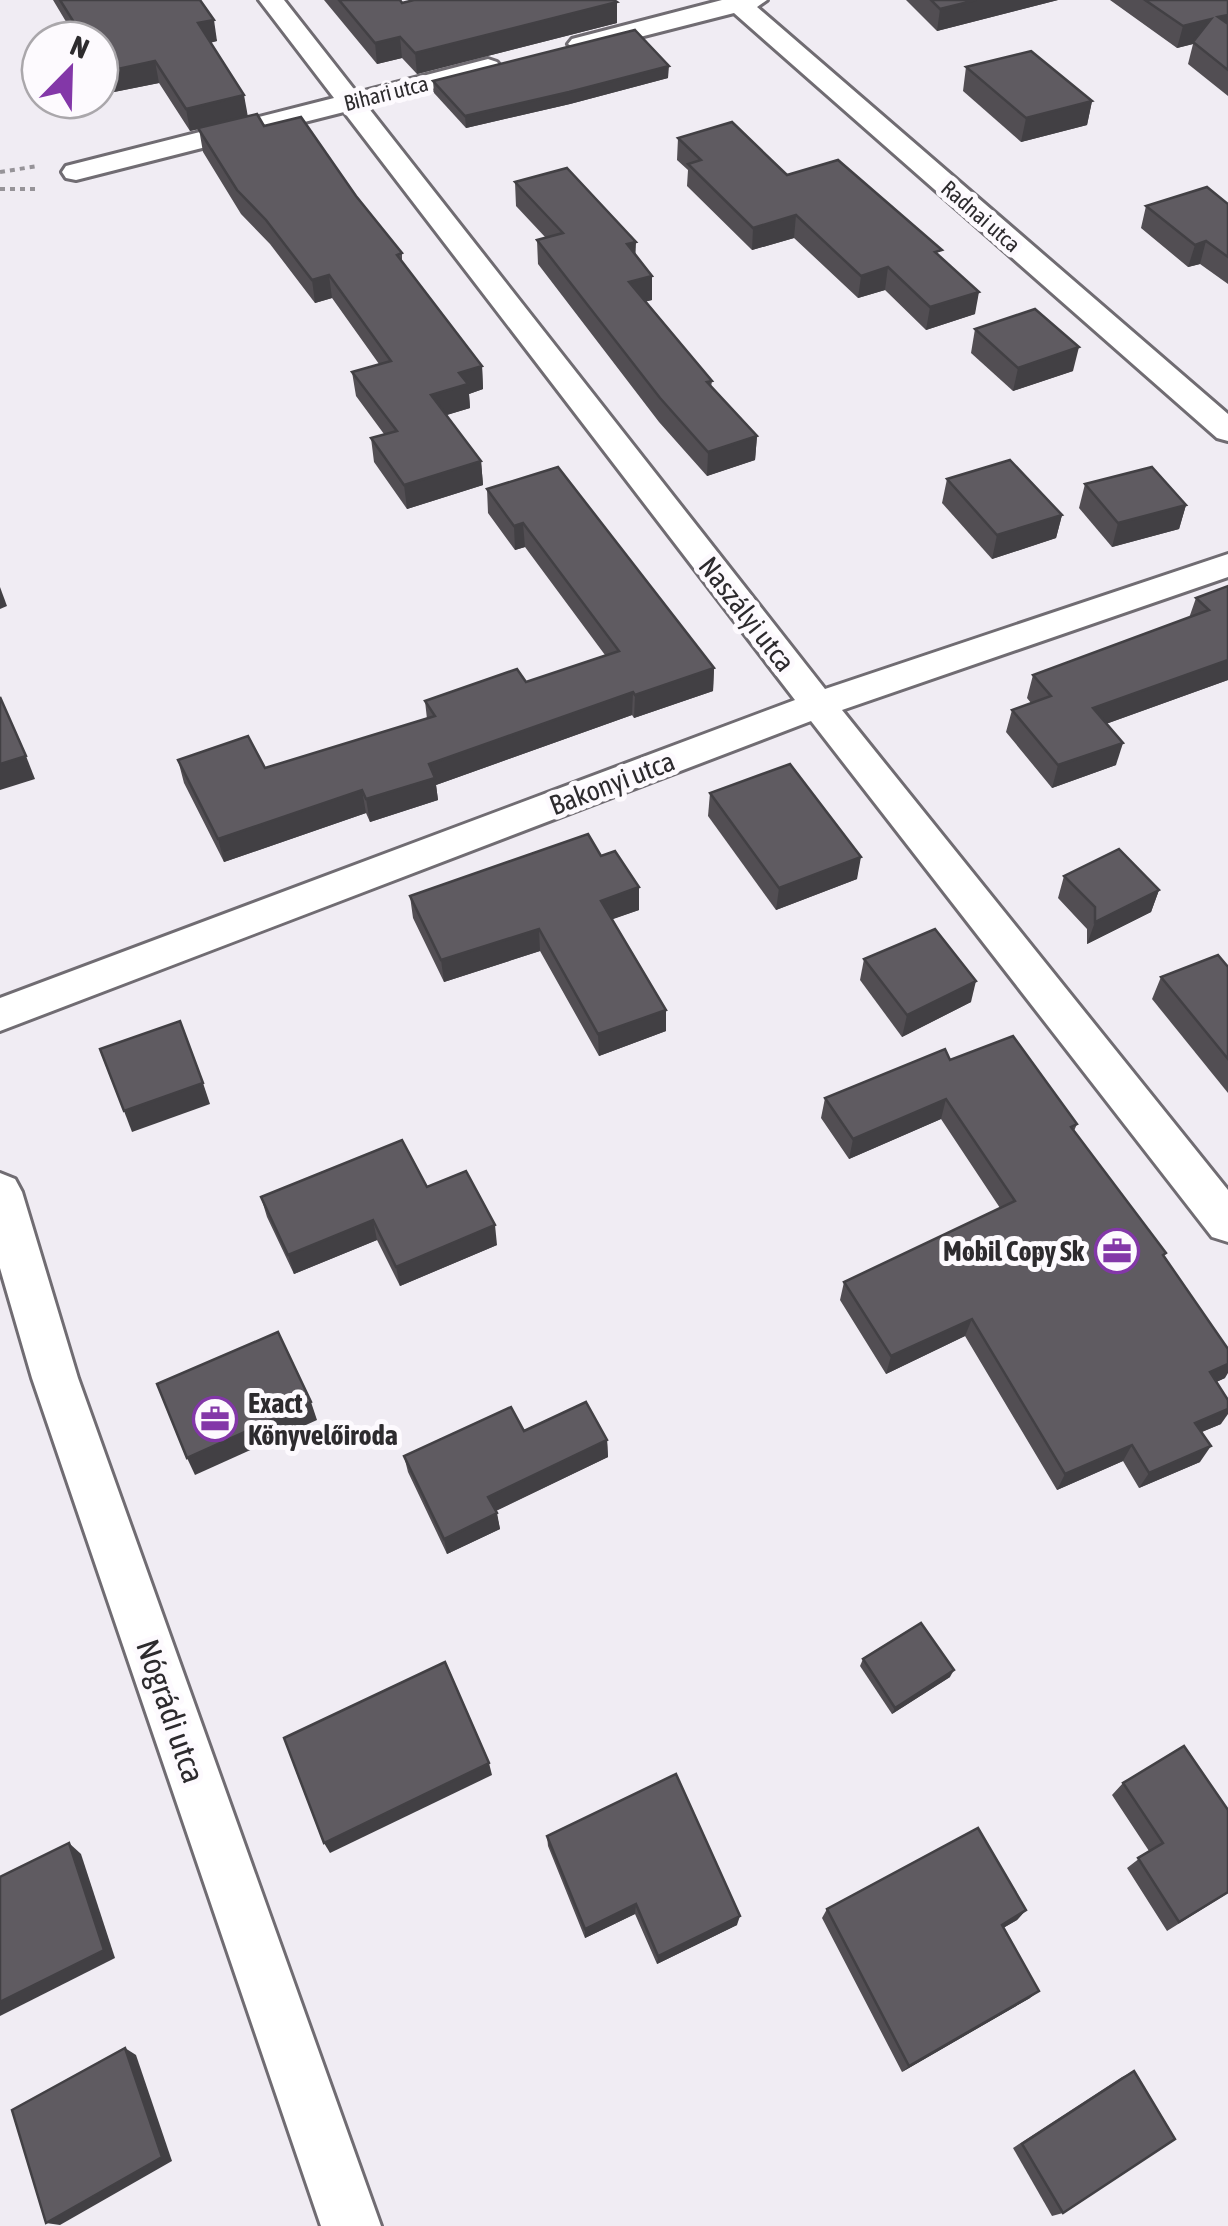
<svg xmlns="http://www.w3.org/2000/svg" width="1228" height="2226" viewBox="0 0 1228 2226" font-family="'Asap Condensed',sans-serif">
<rect width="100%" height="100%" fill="#f0ecf3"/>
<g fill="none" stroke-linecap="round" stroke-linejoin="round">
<defs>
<g id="street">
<polygon points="259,0 284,0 357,93 488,59 497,62 501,67 497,72 367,106 825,689 1228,554 1228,577 842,710 1228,1190 1228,1242 1212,1237 811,721 0,1031 0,998 795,700 344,112 76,180 66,178 62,172 66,166 334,98"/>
<polygon points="767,0 757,7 1228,414 1228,441 1217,438 734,13 581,52 568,44 572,39 722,0"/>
<polygon points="0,1173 15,1179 22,1192 78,1378 381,2226 321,2226 32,1378 0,1268"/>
</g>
</defs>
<!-- street casing -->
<use href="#street" stroke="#706c72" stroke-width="6"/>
<!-- path -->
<g stroke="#969398" stroke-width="4" stroke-dasharray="5 5" stroke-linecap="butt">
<polyline points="0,172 38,166"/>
<polyline points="0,189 38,189"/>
</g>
<!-- street -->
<use href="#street" fill="#fff" fill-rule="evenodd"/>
</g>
<!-- wall -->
<g fill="#524e53">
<polygon points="53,0 200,0 217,41 210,43 247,116 264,126 356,196 402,253 402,261 482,366 483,389 469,394 470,408 446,415 481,461 483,485 407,509 374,462 371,438 384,434 356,396 352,372 379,364 332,298 315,303 270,244 241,214 203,152 199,129 190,131 159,83 109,93 100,78 100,40 77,40"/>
<polygon points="324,0 400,0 402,3 617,2 617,23 417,74 402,58 377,64"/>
<polygon points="906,0 1058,0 937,31"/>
<polygon points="1110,0 1228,0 1228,96 1188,64 1193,44 1177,48"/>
<polygon points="966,67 1092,101 1087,125 1021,142 963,91"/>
<polygon points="668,78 570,104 466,128 434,93 433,81"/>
<polygon points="678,138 787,175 941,257 975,314 926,330 885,290 858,298 794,238 752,250 687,186 688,170 677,160"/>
<polygon points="515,182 635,255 652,276 652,300 646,301 712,381 711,387 757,436 755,460 707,476 659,422 538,264 537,240 546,238 516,206"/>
<polygon points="1228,204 1228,284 1200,264 1188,267 1141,228 1146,206"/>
<polygon points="975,329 1073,371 1013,391 971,353"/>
<polygon points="947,479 1062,515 1056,538 992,559 942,503"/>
<polygon points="1085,484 1186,505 1179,529 1112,547 1079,508"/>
<polygon points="487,489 714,668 713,691 634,718 632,715 436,785 438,800 370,822 366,813 224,862 184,783 178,760 265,768 427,719 425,701 526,682 605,655 525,547 515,550 488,513"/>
<polygon points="1228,586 1228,680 1106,724 1116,765 1052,788 1006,732 1012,710 1031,703 1027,698 1033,675 1189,618 1196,598"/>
<polygon points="710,793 857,879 776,910 708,816"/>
<polygon points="601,856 639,910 612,919 666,1031 599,1056 540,951 444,982 413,918 410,896"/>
<polygon points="1064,876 1159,890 1151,912 1087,944 1087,929 1058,898"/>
<polygon points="864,959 971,1002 902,1037 860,980"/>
<polygon points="1228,967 1228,1093 1152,999 1161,977"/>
<polygon points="950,1060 1077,1124 1074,1131 1165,1257 1225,1378 1216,1382 1221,1424 1202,1432 1200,1462 1139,1488 1123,1461 1057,1490 965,1336 886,1374 840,1300 844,1282 1000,1208 941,1119 849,1159 821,1118 825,1098"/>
<polygon points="427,1187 497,1245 400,1286 377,1240 294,1274 267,1217 261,1197"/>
<polygon points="524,1431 607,1440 608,1457 496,1511 500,1529 447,1554 408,1472 404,1456"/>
<polygon points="863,1659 950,1677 892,1714 860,1666"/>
<polygon points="1123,1783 1228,1810 1228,1893 1167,1931 1127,1868 1149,1851 1112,1795"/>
<polygon points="547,1836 737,1925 657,1964 635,1914 585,1938 548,1846"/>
<polygon points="827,1909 1026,1910 1017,1920 1003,1928 1030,1998 902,2072 822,1918"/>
<polygon points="1134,2071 1063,2213 1052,2216 1013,2148 1122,2077"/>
</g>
<!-- shaded-wall -->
<g fill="#424044">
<polygon points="976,0 1058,0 937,31 940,9"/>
<polygon points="617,2 617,23 417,74 415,53"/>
<polygon points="1228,15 1228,35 1218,17"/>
<polygon points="1211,19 1205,41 1177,48 1183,26"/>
<polygon points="214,20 217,41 202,44 198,23"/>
<polygon points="400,37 402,58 377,64 375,43"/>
<polygon points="155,61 159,83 109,93 104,72"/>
<polygon points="669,66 668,78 570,104 466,128 465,116"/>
<polygon points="244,95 248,117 190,131 186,109"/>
<polygon points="1092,101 1087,125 1021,142 1026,118"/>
<polygon points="796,215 794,238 752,250 753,228"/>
<polygon points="1206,241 1200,264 1188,267 1195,245"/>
<polygon points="636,242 635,266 627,244"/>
<polygon points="888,267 885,290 858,298 861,276"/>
<polygon points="329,275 332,298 315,303 312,280"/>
<polygon points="652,276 652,300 629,306 629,282"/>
<polygon points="979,292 975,314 926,330 930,307"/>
<polygon points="1079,347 1073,371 1013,391 1018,368"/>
<polygon points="482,366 483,389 469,394 470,408 434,419 431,395 459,373"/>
<polygon points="757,436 755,460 707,476 708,452"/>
<polygon points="481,461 483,485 407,509 404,485"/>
<polygon points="1186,505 1179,529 1112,547 1118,523"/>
<polygon points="1062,515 1056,538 992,559 997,535"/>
<polygon points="523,523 525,547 515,550 514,526"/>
<polygon points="0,587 7,606 0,609"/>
<polygon points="1228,660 1228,680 1086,731 1093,708"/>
<polygon points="714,668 713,691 634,718 635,695"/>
<polygon points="633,692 632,715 436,785 438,800 370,822 366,799 429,764"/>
<polygon points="1123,743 1116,765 1052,788 1058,765"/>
<polygon points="26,756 35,779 0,790 0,764"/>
<polygon points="362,790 366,813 224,862 218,839"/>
<polygon points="861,857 857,879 776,910 779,888"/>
<polygon points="639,887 639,910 602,923 601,901"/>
<polygon points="1159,890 1151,912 1087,944 1095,922"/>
<polygon points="539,929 540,951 444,982 441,960"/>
<polygon points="976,981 971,1002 902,1037 907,1015"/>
<polygon points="666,1010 666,1031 599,1056 598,1034"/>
<polygon points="203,1083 210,1104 132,1132 124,1111"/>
<polygon points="946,1099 941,1119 849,1159 853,1139"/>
<polygon points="373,1220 377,1240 294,1274 288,1255"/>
<polygon points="495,1225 497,1245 400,1286 396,1267"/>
<polygon points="972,1319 965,1336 886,1374 891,1356"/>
<polygon points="1228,1364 1228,1373 1225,1378 1199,1390 1210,1372"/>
<polygon points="311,1402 317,1420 195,1475 187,1458"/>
<polygon points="1228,1409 1228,1414 1221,1424 1184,1439 1195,1423"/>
<polygon points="607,1440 608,1457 491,1513 488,1497"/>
<polygon points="1132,1445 1123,1461 1057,1490 1065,1474"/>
<polygon points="1211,1446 1200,1462 1139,1488 1149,1473"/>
<polygon points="497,1513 500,1529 447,1554 444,1539"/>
<polygon points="954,1670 950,1677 892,1714 895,1708"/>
<polygon points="489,1763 492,1775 330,1853 324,1843"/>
<polygon points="69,1843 81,1854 115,1958 0,2016 0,2002"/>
<polygon points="636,1904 635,1914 585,1938 585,1929"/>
<polygon points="1026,1910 1017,1920 993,1934 1002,1925"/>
<polygon points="740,1916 737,1925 657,1964 658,1956"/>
<polygon points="1039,1991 1030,1998 902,2072 909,2066"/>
<polygon points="125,2048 136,2055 172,2161 60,2225 46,2223"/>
</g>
<!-- building -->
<g fill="#5f5b61" stroke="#424044" stroke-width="2.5">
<polygon points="60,0 200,0 214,20 198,23 244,95 186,109 155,61 104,72 100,65 100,40 85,40"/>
<polygon points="339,0 400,0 402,3 414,0 614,0 617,2 415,53 400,37 375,43"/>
<polygon points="931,0 976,0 940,9"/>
<polygon points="1145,0 1228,0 1228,15 1218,17 1228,24 1228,70 1193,42 1211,19 1183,26"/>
<polygon points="635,30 669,66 569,92 465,116 433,81"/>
<polygon points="1031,51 1092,101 1026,118 966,67"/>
<polygon points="257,114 264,126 301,117 356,196 402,253 397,255 482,366 459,373 468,384 431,395 481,461 404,485 371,438 397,431 352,372 391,361 329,275 312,280 266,220 237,190 198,128"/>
<polygon points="732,122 787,175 838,160 942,250 935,252 979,292 930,307 888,267 861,276 796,215 753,228 688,164 701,160 678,138"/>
<polygon points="567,168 636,242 627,244 652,276 629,282 712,381 707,382 757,436 708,452 660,398 537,240 563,233 515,182"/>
<polygon points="1207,187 1228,204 1228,257 1206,241 1195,245 1146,206"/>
<polygon points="1035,309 1079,347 1018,368 975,329"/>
<polygon points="1010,460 1062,515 997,535 947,479"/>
<polygon points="558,467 714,668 635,695 633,692 429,764 435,778 366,799 362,790 218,839 178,760 248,736 265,768 435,716 425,701 517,669 526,682 619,651 523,523 514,526 487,489"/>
<polygon points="1152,467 1186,505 1118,523 1085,484"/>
<polygon points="1228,586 1228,660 1093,708 1123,743 1058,765 1012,710 1051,696 1033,675 1209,610 1196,598"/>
<polygon points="0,697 26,756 0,764"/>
<polygon points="790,764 861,857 779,888 710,793"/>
<polygon points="588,834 601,856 615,851 639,887 601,901 666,1010 598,1034 539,929 441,960 410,896"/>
<polygon points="1119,849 1159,890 1095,922 1095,907 1064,876"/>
<polygon points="935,929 976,981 907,1015 864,959"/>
<polygon points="1218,955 1228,967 1228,1059 1161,977"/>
<polygon points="180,1021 203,1083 124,1111 100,1049"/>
<polygon points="1013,1036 1077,1124 1071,1127 1166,1253 1163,1255 1228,1349 1228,1364 1210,1372 1228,1400 1228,1409 1195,1423 1211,1446 1149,1473 1132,1445 1065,1474 972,1319 891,1356 844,1282 1015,1201 946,1099 853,1139 825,1098 945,1049 950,1060"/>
<polygon points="402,1140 427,1187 466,1171 495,1225 396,1267 373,1220 288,1255 261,1197"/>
<polygon points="278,1332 311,1402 187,1458 157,1384"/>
<polygon points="586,1402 607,1440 488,1497 497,1513 444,1539 404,1456 511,1407 524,1431"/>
<polygon points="921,1623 954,1670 895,1708 863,1659"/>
<polygon points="445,1662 489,1763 324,1843 284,1738"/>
<polygon points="1184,1746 1228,1810 1228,1892 1179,1922 1138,1858 1163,1843 1123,1783"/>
<polygon points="676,1774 740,1916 658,1956 636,1904 585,1929 547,1836"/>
<polygon points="978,1828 1026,1910 1002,1925 1039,1991 909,2066 827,1909"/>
<polygon points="69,1843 104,1950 0,2002 0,1877"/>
<polygon points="125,2048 162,2157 46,2223 12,2110"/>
<polygon points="1134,2071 1175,2139 1063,2213 1022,2144"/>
</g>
<!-- icons -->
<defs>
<symbol id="office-ring" viewBox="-11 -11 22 22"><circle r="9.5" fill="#fdfafe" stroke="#8337a8" stroke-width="1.5"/><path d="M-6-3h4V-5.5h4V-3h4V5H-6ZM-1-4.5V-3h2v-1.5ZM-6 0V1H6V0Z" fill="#8337a8"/></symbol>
</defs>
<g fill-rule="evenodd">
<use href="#office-ring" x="1092" y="1226" width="50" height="50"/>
<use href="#office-ring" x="190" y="1394" width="50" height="50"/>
</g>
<g text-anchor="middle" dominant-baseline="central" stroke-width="10" stroke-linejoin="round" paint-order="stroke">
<!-- far-street labels -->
<g font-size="22" fill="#2d2b2e" stroke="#fdfafe">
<text transform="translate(386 93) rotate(-14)">Bihari utca</text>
<text transform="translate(981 216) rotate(41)">Radnai utca</text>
</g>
<!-- street labels -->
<g font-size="28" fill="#2d2b2e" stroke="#fdfafe">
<text transform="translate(747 614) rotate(52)">Naszályi utca</text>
<text transform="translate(612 783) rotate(-21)">Bakonyi utca</text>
</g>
<!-- poi labels -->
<g font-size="28" font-weight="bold" fill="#2d2b2e" stroke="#fdfafe" text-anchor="end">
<text x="1084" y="1251">Mobil Copy Sk</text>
<text x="248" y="1403" text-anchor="start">Exact<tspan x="248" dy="32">Könyvelőiroda</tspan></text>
</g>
<!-- near-street labels -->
<g font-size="32" fill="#2d2b2e" stroke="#fdfafe">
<text transform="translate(171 1711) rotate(71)">Nógrádi utca</text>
</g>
</g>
<!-- north arrow -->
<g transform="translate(70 70) rotate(23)"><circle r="48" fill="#fdfafe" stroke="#aaa7ab" stroke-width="2.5"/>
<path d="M0-8L18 38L0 25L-18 38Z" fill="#8337a8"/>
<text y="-15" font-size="28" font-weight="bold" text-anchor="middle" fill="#2d2b2e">N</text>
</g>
</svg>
